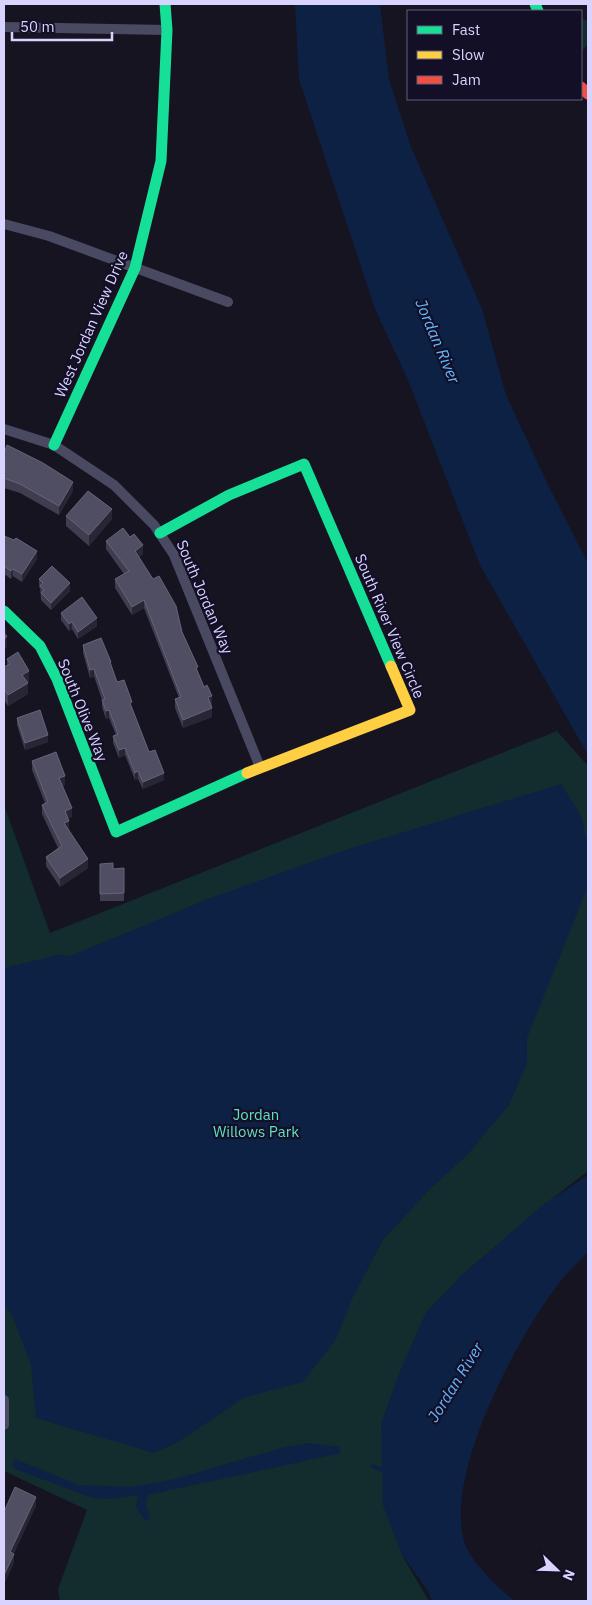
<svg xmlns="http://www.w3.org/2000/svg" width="592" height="1605" viewBox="0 0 592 1605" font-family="'IBM Plex Sans',sans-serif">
<rect width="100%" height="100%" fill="#161421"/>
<!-- green -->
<g fill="#132c2d">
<polygon points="581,18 588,21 588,45 581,51"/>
<polygon points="557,731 588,766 588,1171 544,1205 460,1277 402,1555 429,1601 60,1601 58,1589 87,1510 4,1471 4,805 50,933"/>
</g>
<!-- water -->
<g fill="#0d2144">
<polygon points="295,4 380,4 389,80 411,147 482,309 506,395 549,487 588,563 588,755 480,565 408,380 375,309 299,79"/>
<polygon points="561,784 581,816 588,846 588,886 527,1038 527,1063 509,1105 468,1154 429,1190 383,1240 352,1299 336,1339 303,1382 245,1397 178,1442 154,1453 36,1418 31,1365 12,1315 4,1304 4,968 58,955 70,956 213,897 342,851"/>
<path d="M 588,1175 L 588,1252 C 580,1261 570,1270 562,1279 C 519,1334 442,1475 465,1544 C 471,1562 500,1590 515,1601 L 432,1601 L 428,1591 L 402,1555 L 383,1505 L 381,1424 L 399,1374 L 426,1312 L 460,1277 L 543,1205 Z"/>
<polygon points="310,1443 339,1447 341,1453 148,1495 146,1504 150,1518 145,1521 136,1507 138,1495 109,1499 93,1498 15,1469 12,1465 15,1459 79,1485 130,1487 175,1479 281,1448"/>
</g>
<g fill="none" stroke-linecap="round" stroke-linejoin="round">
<!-- stream -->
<polyline stroke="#0d2144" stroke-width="4" points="373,1466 387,1472"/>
<!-- street -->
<g stroke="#4a4962" stroke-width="10">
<polyline points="4,27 167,30"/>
<polyline points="4,224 49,236 228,302"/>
<polyline points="4,429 54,445 114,485 154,525 174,555 260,767"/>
<polyline points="4,1400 4,1425"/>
</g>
<!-- fast -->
<g stroke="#16e098" stroke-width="11">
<polyline points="535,4 538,11"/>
<polyline points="54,445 135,268 161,161 167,30 165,4"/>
<polyline points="160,533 229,495 304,464 391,666"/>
<polyline points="4,611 40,646 57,679 116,832 247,773"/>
</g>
<!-- slow -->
<polyline stroke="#ffcf43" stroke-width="11" points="247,773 410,710 391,666"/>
<!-- jam -->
<polyline stroke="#f24e42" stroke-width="11" points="581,87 588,94"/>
</g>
<!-- wall -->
<g fill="#403d50">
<polygon points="4,453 73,491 59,515 20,493 4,488"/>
<polygon points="66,516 112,519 89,546 66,526"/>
<polygon points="4,536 37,559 22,582 13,576 11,579 4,574"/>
<polygon points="130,537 143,554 139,557 182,632 198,672 212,705 211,705 212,717 183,728 175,708 175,699 179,698 144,608 132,615 115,588 115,579 124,574 106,549 106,541"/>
<polygon points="39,579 70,591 51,610 41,600 40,588 39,587"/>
<polygon points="61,613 97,626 78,639 72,629 69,631 61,620"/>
<polygon points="83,645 111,667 117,682 132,709 149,752 164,780 143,789 138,779 135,780 125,755 119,758 113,743 113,736 116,735 109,718 106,719 102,707 102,700 94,676 90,678 83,653"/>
<polygon points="7,659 29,681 27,683 28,694 8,706 4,700 4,667 7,666"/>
<polygon points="17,718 48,742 25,750 17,725"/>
<polygon points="32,761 65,785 62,786 72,817 68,818 69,830 88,868 60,887 46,866 46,857 58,848 42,814 42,805 45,803 32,770"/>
<polygon points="100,864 113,869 124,868 124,901 100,901"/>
</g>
<!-- shaded-wall -->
<g fill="#282635">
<polygon points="73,482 73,491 59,515 59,506"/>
<polygon points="112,509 112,519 89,546 89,535"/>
<polygon points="143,545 143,554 135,560 135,551"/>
<polygon points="37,551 37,559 22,582 22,574"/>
<polygon points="13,569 13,576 11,579 11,571"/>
<polygon points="70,583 70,591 51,610 51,603"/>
<polygon points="144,600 144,608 132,615 132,607"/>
<polygon points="97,618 97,626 78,639 78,632"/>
<polygon points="72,622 72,629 69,631 69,624"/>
<polygon points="6,626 7,647 4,651 4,630"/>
<polygon points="94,669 94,676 90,678 90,670"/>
<polygon points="29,671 29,681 22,686 22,675"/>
<polygon points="28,683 28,694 8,706 8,695"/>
<polygon points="212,696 212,705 208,706 208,697"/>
<polygon points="212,708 212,717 183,728 183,720"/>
<polygon points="109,710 109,718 106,719 106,711"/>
<polygon points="48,735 48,742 25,750 25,743"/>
<polygon points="125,748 125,755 119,758 119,750"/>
<polygon points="138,771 138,779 135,780 135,773"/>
<polygon points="164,773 164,780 143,789 143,782"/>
<polygon points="65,776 65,785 59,787 59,778"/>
<polygon points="72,808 72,817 65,820 65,811"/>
<polygon points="69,821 69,830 64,823"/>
<polygon points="88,859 88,868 60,887 60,878"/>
<polygon points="36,1497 36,1506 14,1554 14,1563 4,1585 4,1575 10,1552"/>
</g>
<!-- building -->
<g fill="#504e63" stroke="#66637b">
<polygon points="7,445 43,463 73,482 59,506 20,484 4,478 4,453"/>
<polygon points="88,491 112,509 89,535 66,516"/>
<polygon points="123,528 130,537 134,534 143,545 135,551 153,579 159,576 176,606 182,632 198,667 196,668 204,687 207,685 212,696 208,697 212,708 183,720 175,699 181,697 144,600 132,607 115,579 129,571 106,541"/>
<polygon points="4,536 14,540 16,538 37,551 22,574 13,569 11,571 4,566"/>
<polygon points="52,566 70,583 51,603 41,593 44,590 40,586 43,583 39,579"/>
<polygon points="82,597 97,618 78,632 72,622 69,624 61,613"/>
<polygon points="4,634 7,636 4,640"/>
<polygon points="101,638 111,662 110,662 117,682 124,680 132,702 130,703 149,752 155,750 164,773 143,782 138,771 135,773 125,748 119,750 113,736 118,734 109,710 106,711 102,700 105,699 94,669 90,670 83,645"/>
<polygon points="18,652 29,671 22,675 28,683 8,695 4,689 4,667 10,664 7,659"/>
<polygon points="40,710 48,735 25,743 17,718"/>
<polygon points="56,752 65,776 59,778 72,808 65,811 69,821 64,823 88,859 60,878 46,857 62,846 42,805 48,802 32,761"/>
<polygon points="113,863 113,869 124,868 124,893 100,894 100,864"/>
<polygon points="15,1487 36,1497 10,1552 14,1554 4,1575 4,1512"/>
</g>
<g text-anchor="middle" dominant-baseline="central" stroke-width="4.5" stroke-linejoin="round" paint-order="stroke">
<!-- street labels -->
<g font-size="15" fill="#d9d4ff" stroke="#130f26">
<text transform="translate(91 324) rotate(-66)">West Jordan View Drive</text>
<text transform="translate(205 597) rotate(67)">South Jordan Way</text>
<text transform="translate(390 626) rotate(67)">South River View Circle</text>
<text transform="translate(83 710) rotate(68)">South Olive Way</text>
</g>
<!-- park labels -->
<g font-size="15" fill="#5fe0c0" stroke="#130f26">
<text x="256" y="1114">Jordan<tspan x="256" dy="17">Willows Park</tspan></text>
</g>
<!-- water labels -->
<g font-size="16" font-style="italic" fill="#62b6ff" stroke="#130f26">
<text transform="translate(438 341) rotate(67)">Jordan River</text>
<text transform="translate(455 1382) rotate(-58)">Jordan River</text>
</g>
</g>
<!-- border -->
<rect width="592" height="1605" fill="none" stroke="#d9d4ff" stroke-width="10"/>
<!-- legend -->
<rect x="407" y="10" width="175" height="90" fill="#130f26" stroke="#625e7d"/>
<rect x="417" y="26" width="25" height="8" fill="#16e098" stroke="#625e7d"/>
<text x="452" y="35" font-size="15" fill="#d9d4ff">Fast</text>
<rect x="417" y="51" width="25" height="8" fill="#ffcf43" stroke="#625e7d"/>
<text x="452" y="60" font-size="15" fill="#d9d4ff">Slow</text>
<rect x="417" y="76" width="25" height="8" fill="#f24e42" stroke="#625e7d"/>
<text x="452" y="85" font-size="15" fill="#d9d4ff">Jam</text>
<!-- north arrow -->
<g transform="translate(557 1570) rotate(113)" stroke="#130f26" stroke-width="4" paint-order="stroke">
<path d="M0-4L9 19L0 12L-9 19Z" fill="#d9d4ff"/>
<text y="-8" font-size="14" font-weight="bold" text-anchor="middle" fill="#d9d4ff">N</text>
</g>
<!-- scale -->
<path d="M12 32v8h100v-8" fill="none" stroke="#d9d4ff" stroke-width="2.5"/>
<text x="20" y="32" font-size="15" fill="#d9d4ff" stroke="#130f26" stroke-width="4" paint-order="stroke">50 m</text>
</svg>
